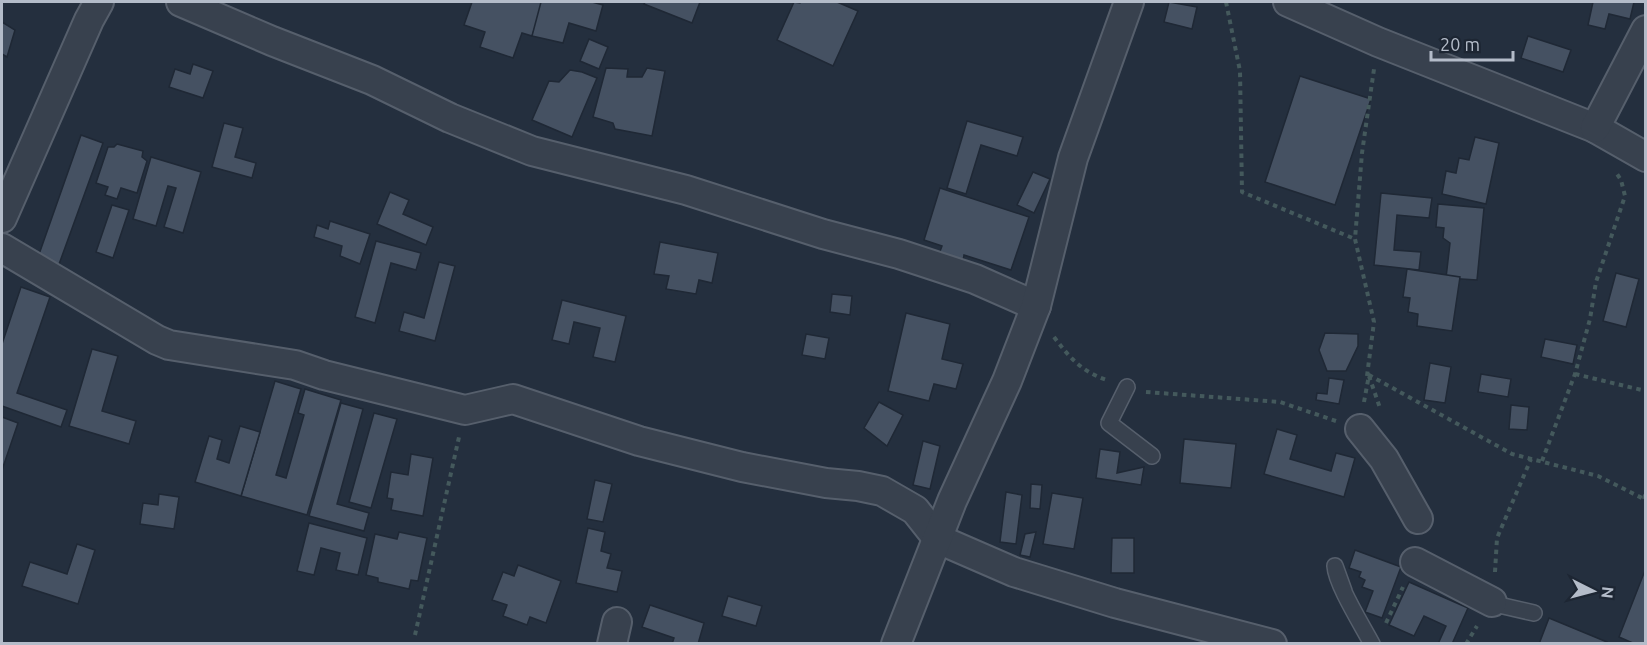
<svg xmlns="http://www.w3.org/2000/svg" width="1647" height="645" viewBox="0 0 1647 645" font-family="Ubuntu,sans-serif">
<rect width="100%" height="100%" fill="#242f3e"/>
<!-- building -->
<g fill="#455162" stroke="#1f2835" stroke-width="1.5">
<polygon points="472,2 544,2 532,36 522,33 513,58 480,47 485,32 464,25"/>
<polygon points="541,2 592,2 603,5 596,31 569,23 563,43 532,36"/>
<polygon points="645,2 700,2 692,23 644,4"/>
<polygon points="794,2 800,3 801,2 837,2 858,11 833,66 777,40"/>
<polygon points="1169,2 1197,7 1192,29 1164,22"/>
<polygon points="1593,2 1634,2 1630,19 1609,14 1605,29 1588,25"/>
<polygon points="2,22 15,30 7,57 2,54"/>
<polygon points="1528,36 1571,50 1563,72 1521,58"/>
<polygon points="589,39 608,47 599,69 580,61"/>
<polygon points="193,64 213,71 203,98 169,87 175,69 190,74"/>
<polygon points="606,68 628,69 627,77 642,77 647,68 665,71 652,136 615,129 613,123 593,117"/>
<polygon points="570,70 582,72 597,78 572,137 532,120 549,81 559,82"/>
<polygon points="1300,76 1371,99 1335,205 1265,182"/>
<polygon points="967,121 1023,137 1017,156 981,145 966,194 947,188"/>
<polygon points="224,123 243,128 235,157 256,163 252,178 212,167"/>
<polygon points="81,135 103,143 58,267 37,260"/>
<polygon points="1475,137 1499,143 1486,204 1442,194 1446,171 1456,173 1459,158 1469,160"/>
<polygon points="117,144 143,151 142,157 147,161 137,193 121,188 117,199 105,195 108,187 96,183 108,147 114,147"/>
<polygon points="151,157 201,172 183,233 164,227 176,188 168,186 156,226 133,219"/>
<polygon points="1033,172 1050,179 1034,213 1017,205"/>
<polygon points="940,188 1029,217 1011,270 964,255 963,261 939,254 942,246 924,240"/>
<polygon points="390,192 409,200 403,214 433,227 426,245 377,224"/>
<polygon points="1381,193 1432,198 1429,218 1397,215 1394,250 1421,252 1419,270 1374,265"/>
<polygon points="1438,204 1484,208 1477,280 1446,278 1450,243 1443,238 1444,228 1436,227"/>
<polygon points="112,205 129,210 113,258 96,252"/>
<polygon points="330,221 370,234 360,264 340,256 342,246 314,237 317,225 328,229"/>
<polygon points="376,241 421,253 416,270 391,263 375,323 355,317"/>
<polygon points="660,242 718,253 712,283 699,280 696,294 666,289 669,276 654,274"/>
<polygon points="439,262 455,266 435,341 399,331 404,312 424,318"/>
<polygon points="1407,269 1460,277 1452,331 1417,326 1418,314 1408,312 1410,298 1403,297"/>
<polygon points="1616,273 1639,279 1626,327 1603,321"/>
<polygon points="21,287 50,297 17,393 67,410 61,427 2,406 2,344"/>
<polygon points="832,294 852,296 850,315 830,312"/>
<polygon points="562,300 626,316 615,362 593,357 600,328 574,322 569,344 552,340"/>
<polygon points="906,313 950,324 942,359 963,364 956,389 934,384 929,401 888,391"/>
<polygon points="1325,333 1358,334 1358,346 1346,371 1327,371 1319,350"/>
<polygon points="806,334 829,338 825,359 802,355"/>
<polygon points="1545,339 1577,345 1573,364 1541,357"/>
<polygon points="92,349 118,356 102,411 136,421 129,444 69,426"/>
<polygon points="1430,363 1451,367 1445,403 1424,400"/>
<polygon points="1481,374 1511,379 1508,397 1478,392"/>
<polygon points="1329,378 1344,380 1339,404 1316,400 1317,393 1327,394"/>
<polygon points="275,381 301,389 276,475 286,478 304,415 298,413 305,389 341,400 307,515 241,496"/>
<polygon points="879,402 903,415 887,446 864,428"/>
<polygon points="341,403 363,409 337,504 369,513 364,531 309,516"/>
<polygon points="1511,405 1529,407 1527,430 1509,429"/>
<polygon points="374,413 397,419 371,508 349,502"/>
<polygon points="2,417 18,423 2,470"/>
<polygon points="240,426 260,432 241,496 195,482 209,436 222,440 217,459 229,463"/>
<polygon points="1277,429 1297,435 1290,459 1331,471 1336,453 1355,458 1344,497 1264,474"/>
<polygon points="1184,439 1236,444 1231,488 1180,483"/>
<polygon points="923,441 940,446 930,489 913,485"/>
<polygon points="1100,449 1120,452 1117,473 1144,467 1141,485 1096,478"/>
<polygon points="411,454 433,458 423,516 391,510 393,499 387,498 391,472 408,475"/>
<polygon points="595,480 612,484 603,522 587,519"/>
<polygon points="1031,484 1042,485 1040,509 1030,508"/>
<polygon points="1006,492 1022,495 1016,544 1000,542"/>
<polygon points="1052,493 1083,498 1074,549 1043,544"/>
<polygon points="159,494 179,497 174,529 140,524 143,503 158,505"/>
<polygon points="309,523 367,538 358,575 336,570 340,553 321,548 314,575 297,571"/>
<polygon points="588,528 605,532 601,551 611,554 607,568 622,571 617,592 576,583"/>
<polygon points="399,532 427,538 418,581 411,580 409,589 378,582 378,578 366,575 375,534 397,539"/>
<polygon points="1036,532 1030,557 1020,555 1025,534"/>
<polygon points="1112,538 1134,538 1134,573 1111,573"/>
<polygon points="77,544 95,550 78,604 22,586 30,562 67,574"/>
<polygon points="1355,550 1401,567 1382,618 1365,612 1373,591 1362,587 1365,580 1359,577 1361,572 1349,568"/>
<polygon points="518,565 561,581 546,623 530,617 527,625 503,616 507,605 492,600 503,572 514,576"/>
<polygon points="1644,573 1646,575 1646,644 1635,644 1619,637"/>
<polygon points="1409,582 1468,608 1452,644 1438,644 1446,626 1424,616 1414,636 1389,625"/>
<polygon points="728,596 762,606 756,626 722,616"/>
<polygon points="650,605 704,623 698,644 672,644 674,638 642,627"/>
<polygon points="1549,618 1607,642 1606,644 1539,644"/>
</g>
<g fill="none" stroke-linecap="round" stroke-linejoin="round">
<defs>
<g id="lane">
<polyline points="1127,387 1109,423 1152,456"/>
<path d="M 1344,591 L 1335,566 C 1336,584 1362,625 1372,644"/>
<polyline points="1492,602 1499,605 1534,613"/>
</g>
<g id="street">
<polyline points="181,2 272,41 372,80 450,118 532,151 686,190 823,234 899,254 975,279 1036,306"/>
<polyline points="1288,2 1378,42 1595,128 1646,157"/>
<polyline points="1595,128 1646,30"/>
<polyline points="2,218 89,20 99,2"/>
<polyline points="2,248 157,340 169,345 295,365 324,375 465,410 513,399 639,441 742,467 826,483 858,486 882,491 915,510 938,539 1014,572 1115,603 1272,644"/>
<polyline points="1360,429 1384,459 1418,519"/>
<polyline points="1415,562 1492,602"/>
<polyline points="612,644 617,622"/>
<polyline points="896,644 952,501 1007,381 1036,306 1073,158 1129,2"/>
</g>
</defs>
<!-- lane casing -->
<use href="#lane" stroke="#565f6c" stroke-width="18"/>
<!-- street casing -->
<use href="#street" stroke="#565f6c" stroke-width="32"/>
<!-- path -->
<g stroke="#44595c" stroke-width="4" stroke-dasharray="4.5 4.5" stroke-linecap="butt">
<polyline points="1226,2 1240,71 1242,192 1355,239"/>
<path d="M 1054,337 C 1069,357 1082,372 1107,380"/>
<polyline points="1575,374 1646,391"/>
<polyline points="1367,376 1374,322 1355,239 1362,153 1374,69"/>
<polyline points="1369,376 1380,408"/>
<polyline points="1146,392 1280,402 1336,421"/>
<polyline points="1364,402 1369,375 1512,454 1598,476 1646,500"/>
<polyline points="1542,461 1575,374 1590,319 1596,282 1625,196 1621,180 1617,174"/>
<polyline points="1644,499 1646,491"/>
<polyline points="1495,572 1497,538 1531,459"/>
<polyline points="1386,623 1403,587"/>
<polyline points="415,635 459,437"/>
<polyline points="1466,644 1477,626"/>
</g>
<!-- lane -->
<use href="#lane" stroke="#38414e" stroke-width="15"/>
<!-- street -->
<use href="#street" stroke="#38414e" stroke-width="28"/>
</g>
<!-- border -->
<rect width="1647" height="645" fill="none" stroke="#b4bcc9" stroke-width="6"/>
<!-- north arrow -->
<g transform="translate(1593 591) rotate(96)" stroke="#1d2633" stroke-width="4.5" paint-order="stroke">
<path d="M0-4.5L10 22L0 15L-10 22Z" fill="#b4bcc9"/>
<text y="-9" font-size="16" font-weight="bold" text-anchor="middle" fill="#b4bcc9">N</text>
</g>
<!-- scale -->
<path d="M1431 51v9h82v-9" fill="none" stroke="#b4bcc9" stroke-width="3"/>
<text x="1440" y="51" font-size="18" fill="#b4bcc9" stroke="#1d2633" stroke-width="4.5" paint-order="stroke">20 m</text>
</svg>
